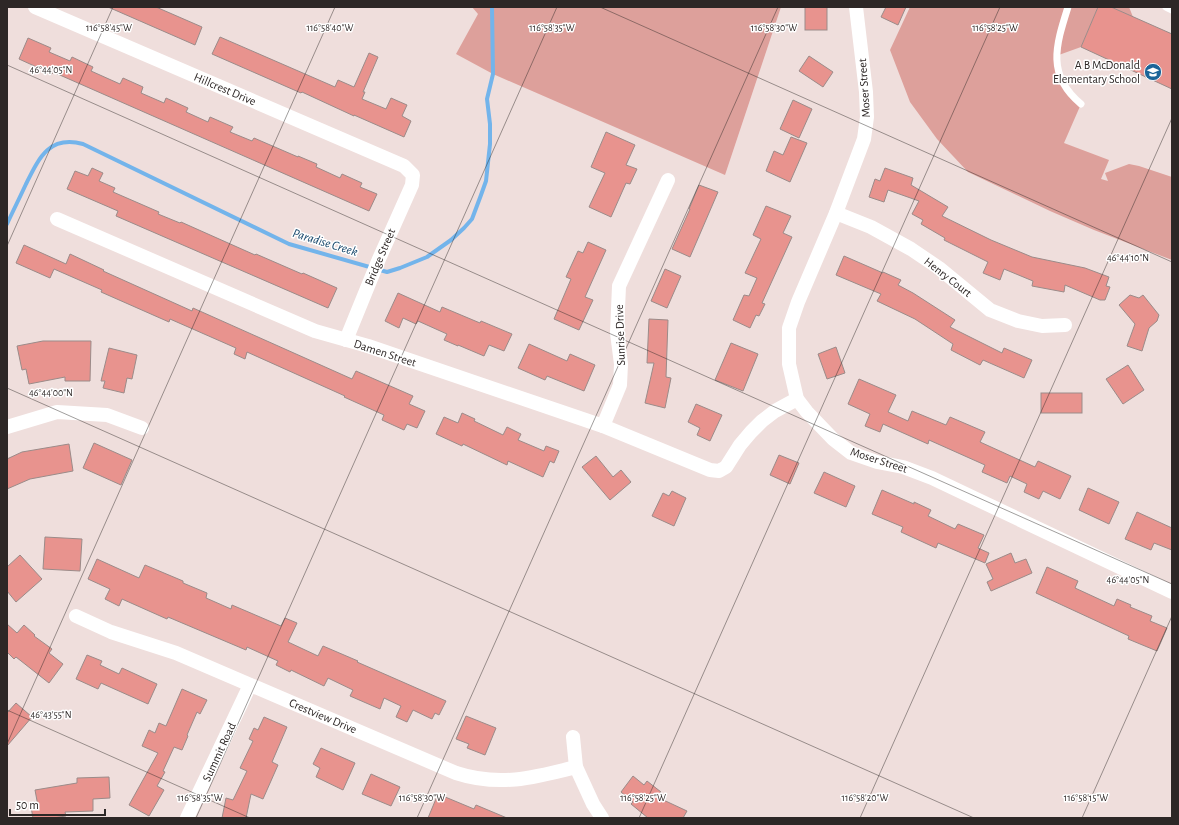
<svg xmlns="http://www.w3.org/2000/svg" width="1179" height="825" viewBox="0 0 1179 825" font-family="'Alegreya Sans',sans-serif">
<rect width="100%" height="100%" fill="#efdedc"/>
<!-- green -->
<g fill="#dda09b">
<polygon points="472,7 781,7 725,175 493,74 456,54 478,14"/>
<polygon points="910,7 1098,7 1081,47 1056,56 1060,77 1081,104 1064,143 1109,160 1101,179 1108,181 1105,173 1129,164 1139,166 1172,177 1172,260 1094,230 1050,211 968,172 937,139 910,102 890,50"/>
<polygon points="1111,7 1129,7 1133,17"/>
</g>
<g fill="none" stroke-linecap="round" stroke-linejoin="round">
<!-- stream -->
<path stroke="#73b4eb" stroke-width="4" d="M 7,224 C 13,211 20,197 26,184 C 39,158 49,135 83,144 L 289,244 L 387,272 L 400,268 L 427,257 L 451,240 L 464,228 L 472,219 L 481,195 L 486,181 L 490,144 L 490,124 L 487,99 L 493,74 L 492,7"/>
</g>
<!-- building -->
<g fill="#e8938e" stroke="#9b8b89">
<polygon points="108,7 156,7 202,27 195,45"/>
<rect x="805" y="7" width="22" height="23"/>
<polygon points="886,7 906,7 898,25 881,17"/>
<polygon points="1098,7 1111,7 1172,34 1172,89 1081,47"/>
<polygon points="220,37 335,87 338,80 354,87 369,53 378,57 363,92 365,92 362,99 386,109 391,98 407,105 402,116 411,121 404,137 354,115 354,116 302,92 301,93 212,54"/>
<polygon points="28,38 51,48 49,52 70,61 72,57 93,67 91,71 120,84 123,78 143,87 141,93 164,103 166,98 188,108 186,112 208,122 210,117 233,127 230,132 252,141 254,138 298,157 298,156 317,164 316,167 340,178 342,174 362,183 360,187 377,194 369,211 103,94 53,72 52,74 19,59"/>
<polygon points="809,56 833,72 823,87 799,71"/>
<polygon points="793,100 812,109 799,138 780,129"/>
<polygon points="606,132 635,145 626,165 637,169 630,184 626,183 611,217 589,207 605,173 591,167"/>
<polygon points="791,137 807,143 790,182 766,171 774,151 783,155"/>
<polygon points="92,168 103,173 99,181 115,188 113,192 159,212 158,214 180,223 181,222 255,255 256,254 302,274 303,273 337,288 328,308 116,216 118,211 67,189 75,171 88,176"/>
<polygon points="885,168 913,178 911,185 948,207 942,216 991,240 1032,257 1085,268 1109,277 1106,286 1110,287 1105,300 1100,300 1065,285 1064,292 1032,286 1033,281 1004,269 1000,280 983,273 988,262 944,240 945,238 921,224 923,220 912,214 919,201 888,190 884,202 869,197 875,179 880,181"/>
<polygon points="699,185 718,192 690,257 672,249 690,209 689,209"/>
<polygon points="766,206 791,216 783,233 792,237 762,303 765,304 759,316 756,315 750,328 733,320 744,295 749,296 757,278 745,273 761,239 753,235"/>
<polygon points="588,242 606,250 585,297 593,300 579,330 554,319 571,279 566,277 578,251 583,253"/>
<polygon points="24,245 66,264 70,254 104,270 103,271 192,311 193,308 352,379 356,371 413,396 409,404 425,411 417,428 407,424 404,430 382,420 384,415 344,397 345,396 247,352 245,359 234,354 236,348 170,319 169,322 101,292 102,290 54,269 50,278 16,263"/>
<polygon points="844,256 883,273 883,272 901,280 898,285 913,293 955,320 950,327 1002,353 1004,348 1032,360 1024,378 983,360 980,365 951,350 953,344 915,319 877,301 881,294 836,275"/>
<polygon points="665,269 681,276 667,308 651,301"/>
<polygon points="398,293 440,312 442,307 480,323 481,321 512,334 504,351 489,345 484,356 458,345 458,346 444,340 447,334 418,321 416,324 403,318 399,328 385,321"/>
<polygon points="1130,295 1139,298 1143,295 1159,315 1157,321 1149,328 1142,351 1127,346 1135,324 1119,305"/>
<polygon points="649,319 668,320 666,377 671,378 665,408 645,403 654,363 647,363"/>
<polygon points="43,341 91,341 90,381 65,381 65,377 29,384 26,369 22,370 17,346"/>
<polygon points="731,343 758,354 743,391 715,380"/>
<polygon points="529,344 567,361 570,354 595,365 584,391 547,376 545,380 518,368"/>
<polygon points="836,347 845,373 827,379 818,354"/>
<polygon points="109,348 137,355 132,379 127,378 124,393 103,388 105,381 101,381"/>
<polygon points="1128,365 1144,390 1123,404 1106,379"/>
<polygon points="859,379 896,395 888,412 908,421 912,411 946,425 950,417 985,432 980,442 1035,467 1038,461 1071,476 1060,499 1043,491 1039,499 1024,492 1027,484 1010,476 1007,483 982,472 985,465 929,440 928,444 883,424 880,432 865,426 870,414 848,404"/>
<rect x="1041" y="393" width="41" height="20"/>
<polygon points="696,404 722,415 710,441 697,435 700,428 688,422"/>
<polygon points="462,413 475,419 474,421 503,435 507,427 521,434 518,440 544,451 546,446 559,451 554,463 550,461 543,477 508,461 507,465 463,444 462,446 436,434 444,417 458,423"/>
<polygon points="94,443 132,460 121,485 83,468"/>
<polygon points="69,444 73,471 30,479 7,489 7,459 22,452"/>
<polygon points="779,455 799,463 790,484 770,475"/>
<polygon points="596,456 613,477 621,470 631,482 610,500 582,467"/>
<polygon points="824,472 855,486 846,507 814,493"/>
<polygon points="1088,488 1119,502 1109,524 1079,510"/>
<polygon points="882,490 914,504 914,502 931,510 928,516 955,529 958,524 984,535 978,548 989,553 985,563 938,543 936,548 901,532 903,527 872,514"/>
<polygon points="672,491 686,498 674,526 652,516 663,493 669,496"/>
<polygon points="1137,512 1172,528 1172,550 1154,543 1151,550 1125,539"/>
<polygon points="45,537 82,539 80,571 43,569"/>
<polygon points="1011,553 1015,563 1026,559 1032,573 991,591 987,582 993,579 986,564"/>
<polygon points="20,555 42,579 16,602 7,591 7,567"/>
<polygon points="97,559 139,578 145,565 183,581 183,583 207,593 206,598 231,609 232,605 281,626 285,618 297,623 288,642 318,656 323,646 358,661 357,662 446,701 439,715 435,713 432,719 413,710 407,722 396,717 401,706 384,698 380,709 350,696 353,690 328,678 324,686 291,670 290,672 276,665 278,661 247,647 246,650 168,617 167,619 122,599 119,606 105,599 110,589 88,579"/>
<polygon points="1047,567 1078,581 1075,588 1114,606 1117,599 1131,605 1130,607 1152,616 1150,621 1167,628 1157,651 1128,639 1129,636 1036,593"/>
<polygon points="7,624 17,633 24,625 35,635 34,636 52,649 49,653 63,664 49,683 16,657 14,659 7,652"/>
<polygon points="87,655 102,661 100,665 119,674 122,668 157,684 148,704 101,683 98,689 76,679"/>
<polygon points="182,689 207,700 200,714 197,712 187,735 188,736 182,750 174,747 163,771 165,772 157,786 164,790 149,816 129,805 158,753 142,746 149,730 155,733 159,723 166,726"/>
<polygon points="16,703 32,717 7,746 7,713"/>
<polygon points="466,716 496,728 485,755 467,748 469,744 456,739"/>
<polygon points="264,717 287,727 272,762 278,765 263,799 251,794 246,818 222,818 226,798 233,800 247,771 240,768 253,741 249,739 254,728 258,730"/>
<polygon points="321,748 355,763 343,790 316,777 320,768 313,764"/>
<polygon points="371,774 400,787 391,806 362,794"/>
<polygon points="633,776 644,785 647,781 661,792 657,797 687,811 683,818 648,818 631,804 633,802 621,792"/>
<polygon points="109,777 110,798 93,799 93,811 65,812 66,816 53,818 33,818 31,807 38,806 35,790 77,783 77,778"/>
<polygon points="438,794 474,809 476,805 507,818 428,818"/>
</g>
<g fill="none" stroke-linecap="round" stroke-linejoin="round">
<!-- lane -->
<g stroke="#fff" stroke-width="7">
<path d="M 1068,7 C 1056,45 1046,75 1081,104"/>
<polyline points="1166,7 1172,10"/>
</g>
<!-- street -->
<g stroke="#fff" stroke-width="14">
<polyline points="35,7 404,166 413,175 412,185 379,259 346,340"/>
<polyline points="856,7 866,92 867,117 864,139 836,213 798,302 789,328 789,364 797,399 807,412 833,439 851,453 877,462 903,467 932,478 1172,592"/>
<polyline points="836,213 871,227 911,249 939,268 990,310 1018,321 1042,326 1065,325"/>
<polyline points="57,219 315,331 368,346 603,426 710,470 719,471 726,467 740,445 751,432 762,421 775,411 797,399"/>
<polyline points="603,426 620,385 621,364 617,333 619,286 668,180"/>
<polyline points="7,427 57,412 107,415 142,428"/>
<path d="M 76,616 L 111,632 L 176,653 L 456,773 C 499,787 533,778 576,767"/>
<polyline points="573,737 576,767 593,804 602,818"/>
<polyline points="187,818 250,685"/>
</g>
</g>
<!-- ticks -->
<path fill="none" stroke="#2d2726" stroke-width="1" stroke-opacity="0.45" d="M 600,7 L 1172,262M 7,65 L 1172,584M 7,246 L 113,7M 7,388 L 974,818M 7,710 L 250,818M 7,744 L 335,7M 196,818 L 557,7M 417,818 L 778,7M 639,818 L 1000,7M 860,818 L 1172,118M 1082,818 L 1172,616"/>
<!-- icons -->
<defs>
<symbol id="school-disc" viewBox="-11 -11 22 22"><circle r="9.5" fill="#1c6498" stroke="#fff"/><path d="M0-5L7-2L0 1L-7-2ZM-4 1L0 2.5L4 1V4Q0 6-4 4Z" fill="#fff"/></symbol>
</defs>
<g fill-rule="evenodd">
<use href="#school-disc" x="1143" y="62" width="20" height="20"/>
</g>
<g text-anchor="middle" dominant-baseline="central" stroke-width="3" stroke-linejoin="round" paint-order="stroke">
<!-- poi labels -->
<g font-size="12" fill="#2d2726" stroke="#fff" text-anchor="end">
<text x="1140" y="65">A B McDonald<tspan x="1140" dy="14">Elementary School</tspan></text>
</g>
<!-- street labels -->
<g font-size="12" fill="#2d2726" stroke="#fff">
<text transform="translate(864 88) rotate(-94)">Moser Street</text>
<text transform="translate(225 89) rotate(23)">Hillcrest Drive</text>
<text transform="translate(380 257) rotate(-67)">Bridge Street</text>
<text transform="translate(948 277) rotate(38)">Henry Court</text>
<text transform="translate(620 335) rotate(-92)">Sunrise Drive</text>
<text transform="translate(385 353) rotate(18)">Damen Street</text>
<text transform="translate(879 460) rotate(18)">Moser Street</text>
<text transform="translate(323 716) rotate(23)">Crestview Drive</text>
<text transform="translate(219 752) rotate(-65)">Summit Road</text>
</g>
<!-- water labels -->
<g font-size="13" font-style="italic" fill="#19496d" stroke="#fff">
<text transform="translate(325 243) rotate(17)">Paradise Creek</text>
</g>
</g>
<g font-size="10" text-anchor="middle" fill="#2d2726" stroke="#fff" stroke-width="3" stroke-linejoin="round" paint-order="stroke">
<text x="109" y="31">116°58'45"W</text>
<text x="330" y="31">116°58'40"W</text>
<text x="552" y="31">116°58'35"W</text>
<text x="774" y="31">116°58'30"W</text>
<text x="995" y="31">116°58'25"W</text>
<text x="51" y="73">46°44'05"N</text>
<text x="1128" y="261">46°44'10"N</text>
<text x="51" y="396">46°44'00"N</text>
<text x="1128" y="583">46°44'05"N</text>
<text x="51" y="718">46°43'55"N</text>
<text x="200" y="801">116°58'35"W</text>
<text x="422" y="801">116°58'30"W</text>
<text x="643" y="801">116°58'25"W</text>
<text x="865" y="801">116°58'20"W</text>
<text x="1086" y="801">116°58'15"W</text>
</g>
<!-- border -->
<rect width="1179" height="825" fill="none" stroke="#2d2726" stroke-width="16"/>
<!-- scale -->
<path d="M10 809v6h95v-6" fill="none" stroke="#2d2726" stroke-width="2"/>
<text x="16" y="809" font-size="12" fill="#2d2726" stroke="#ffffff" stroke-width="3" paint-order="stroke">50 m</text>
</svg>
